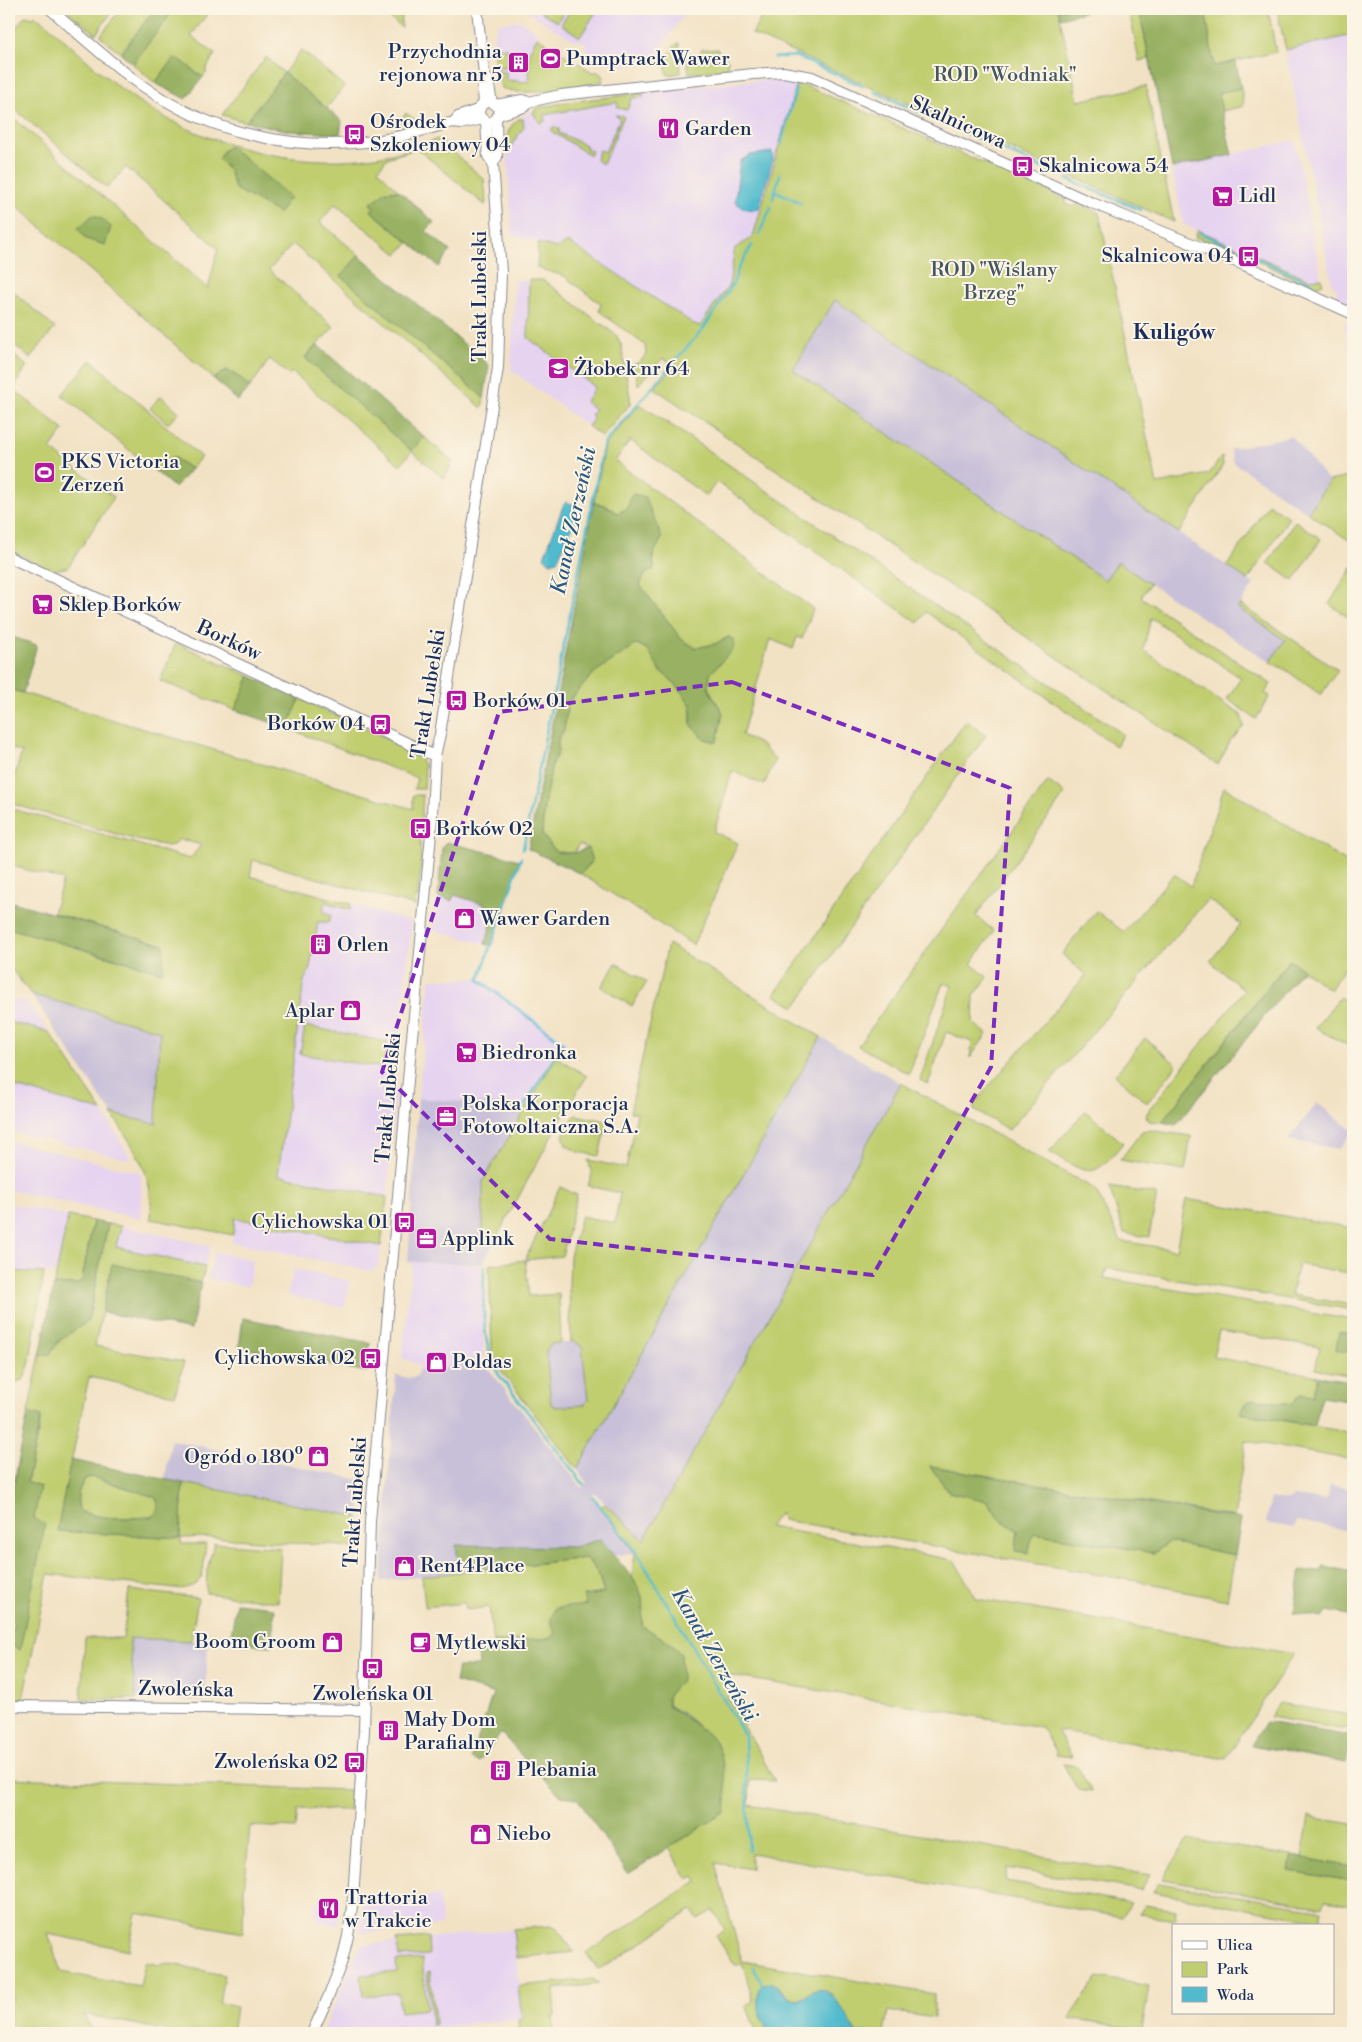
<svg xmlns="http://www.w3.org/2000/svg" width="1362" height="2042" viewBox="0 0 1362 2042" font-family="'Libre Bodoni',serif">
<rect width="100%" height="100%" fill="#fcf5e5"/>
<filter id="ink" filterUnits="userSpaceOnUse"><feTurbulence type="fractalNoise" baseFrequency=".02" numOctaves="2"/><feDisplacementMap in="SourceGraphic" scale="10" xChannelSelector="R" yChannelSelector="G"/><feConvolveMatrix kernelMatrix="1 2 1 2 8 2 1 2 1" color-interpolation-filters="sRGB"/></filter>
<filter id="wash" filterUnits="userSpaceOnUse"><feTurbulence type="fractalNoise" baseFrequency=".0096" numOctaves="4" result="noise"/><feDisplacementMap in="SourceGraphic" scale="20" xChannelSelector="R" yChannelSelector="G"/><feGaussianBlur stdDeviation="1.12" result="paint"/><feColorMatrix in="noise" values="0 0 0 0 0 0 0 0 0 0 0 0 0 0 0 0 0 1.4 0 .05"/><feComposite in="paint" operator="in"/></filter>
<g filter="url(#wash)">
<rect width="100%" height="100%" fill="#f2e2c4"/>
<!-- built -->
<g fill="#e6d3f0">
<polygon points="523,9 684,9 682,13 684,15 649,64 624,66 596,59 586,52 586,43 579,40 575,41"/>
<polygon points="520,20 539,34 530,50 529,84 499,80 494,51 494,33 498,24"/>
<polygon points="1353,35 1353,306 1336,298 1337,289 1332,283 1286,50"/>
<polygon points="762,80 797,82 753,237 735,248 729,285 700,326 694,324 568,242 557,248 516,236 512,233 506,137 513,123 536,108 592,98"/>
<polygon points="1295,140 1321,278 1309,279 1183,224 1172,168"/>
<polygon points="515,280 543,280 616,335 621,344 631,403 602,437 511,370"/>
<polygon points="1349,320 1353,322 1353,369 1344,324"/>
<polygon points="453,895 497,908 485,944 434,930 438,897 452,901"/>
<polygon points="325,902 349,910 351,904 412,922 403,1000 387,1197 278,1175 304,980 309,972 318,922 331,915 323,911"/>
<polygon points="481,978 566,1042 525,1107 418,1098 430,979"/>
<polygon points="9,998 28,1003 49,1032 9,1022"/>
<polygon points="9,1085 102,1111 130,1157 128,1159 9,1131"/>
<polygon points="9,1141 138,1172 141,1175 142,1219 9,1190"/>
<polygon points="9,1204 68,1216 56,1273 9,1271"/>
<polygon points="235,1218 381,1246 379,1265 371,1271 232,1242"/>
<polygon points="121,1226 210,1246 205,1267 116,1247"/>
<polygon points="215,1252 253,1260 248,1287 208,1278"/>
<polygon points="412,1262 481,1264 484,1363 419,1370 419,1365 402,1358"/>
<polygon points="294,1269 350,1281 344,1308 287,1295"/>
<polygon points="439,1895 442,1925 361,1933 363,1903"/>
<polygon points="315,1902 340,1903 338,1926 316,1920"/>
<polygon points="513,1929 522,2019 377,2033 322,2033 360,1945"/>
</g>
<!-- industrial -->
<g fill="#c8c0d8">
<polygon points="835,300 1254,584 1238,608 1286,640 1270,662 1118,563 1105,580 793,370"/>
<polygon points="1291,436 1329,481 1308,513 1233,462 1230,449"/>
<polygon points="31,994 160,1031 156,1125 112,1114"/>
<polygon points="821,1037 901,1083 644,1541 595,1493 591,1495 635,1553 381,1581 396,1375 408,1378 417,1376 419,1370 484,1363 582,1488 587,1483 577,1469"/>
<polygon points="418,1098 525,1107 483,1181 483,1239 493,1244 483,1264 408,1262"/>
<polygon points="1317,1103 1353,1131 1339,1149 1288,1140"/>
<polygon points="575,1342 581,1347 588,1400 584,1405 556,1407 551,1404 546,1351 551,1344"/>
<polygon points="171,1440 361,1480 359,1517 165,1479"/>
<polygon points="1330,1485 1353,1489 1353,1531 1296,1521 1294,1528 1266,1523 1271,1498 1289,1500 1294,1496 1326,1500"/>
<polygon points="129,1638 208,1642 205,1700 136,1699"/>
</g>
<!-- green -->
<g fill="#c0ce70" stroke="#6e7e67" fill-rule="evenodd">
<polygon points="65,9 114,9 96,34"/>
<polygon points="121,9 155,9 121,53 100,36"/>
<polygon points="174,9 211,9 191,36 215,54 205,71 207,72 203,77 174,58 155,83 133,64"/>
<polygon points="380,9 404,9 401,21 402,28"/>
<polygon points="537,9 566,9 557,22"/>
<polygon points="571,9 598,9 580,37 561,24"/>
<polygon points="766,9 1058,9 1078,101 1146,86 1174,222 752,34"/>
<polygon points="1129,9 1139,9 1149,59 1139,61"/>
<polygon points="1205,9 1268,9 1276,52 1214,66"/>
<polygon points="1281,9 1353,9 1353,37 1352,35 1286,50 1277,10"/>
<path d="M 25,16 L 33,18 L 35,16 L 42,20 C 73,47 104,78 138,101 C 213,152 322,176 411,149 L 412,150 L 387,158 L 378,170 L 399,191 L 391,190 L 371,211 L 409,243 L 397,254 L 335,204 L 320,222 L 359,255 L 341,276 L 484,398 L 482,408 L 293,244 L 269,270 L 334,327 L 305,357 L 412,451 L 424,437 L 453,462 L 444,479 L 412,451 L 400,465 L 292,372 L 289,375 L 270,359 L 250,387 L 237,376 L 226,370 L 214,379 L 9,199 L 9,114 L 208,289 L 218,248 L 126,167 L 107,188 L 9,104 L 9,36 ZM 229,170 L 257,200 L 235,189 Z"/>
<path d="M 537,37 L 594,73 L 596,71 L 604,76 L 602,82 C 580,85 520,99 502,88 L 495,68 L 493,47 L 508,48 L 507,67 L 496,67 L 497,71 L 506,72 L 506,80 L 529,82 L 530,50 Z"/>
<path d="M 679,43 L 681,73 L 668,75 C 662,64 669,54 675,45 Z"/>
<polygon points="702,49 718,49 720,54 728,60 727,69 689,73 687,60 698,56"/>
<polygon points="301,50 344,86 326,109 284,73 246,122 222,115 266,57 284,73"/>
<polygon points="797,82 1066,199 1066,204 1073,207 1078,204 1099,213 1157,484 1209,474 1222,456 1223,465 1179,533 835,300 793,370 1105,580 1118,562 1150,584 1141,597 1271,684 1265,693 1270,696 1256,719 1227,699 1241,678 1151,618 1143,650 1241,715 1244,726 1230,742 1218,765 654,388 675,366 663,358 638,385 634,364 640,362 646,354 645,345 599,311 601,304 564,276 537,268 538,243 557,248 568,242 694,324 700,326 729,285 735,248 753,237"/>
<polygon points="1241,88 1244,106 1222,111 1218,93"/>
<polygon points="642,93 644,97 632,98 627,110 618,108 617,102 544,115 545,121 540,123 533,113 536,108 567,102"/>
<polygon points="406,113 419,123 399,129 397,125"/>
<polygon points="615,115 624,116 603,164 596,160 599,150 605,152 620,119"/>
<path d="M 519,119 L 523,119 L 524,127 L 507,152 C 506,138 506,128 519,119 Z"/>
<polygon points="553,127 559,128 559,133 587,146 586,149 592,151 590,155 551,131"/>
<polygon points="438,139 484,179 486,202 485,205 415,147"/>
<polygon points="1198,230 1309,279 1321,278 1323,284 1313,288 1241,252 1195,237"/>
<polygon points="529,280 543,280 616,335 621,344 631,403 602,437 588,426 594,418 591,415 595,409 585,402 595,387 528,338"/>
<polygon points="9,288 55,328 30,358 9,340"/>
<polygon points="9,352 27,366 13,389 64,430 50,449 114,497 68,567 52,571 9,550"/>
<polygon points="91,360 201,457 191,469 173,457 155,471 62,395"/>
<polygon points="161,396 179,412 168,424 150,408"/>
<polygon points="640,404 1123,734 1116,746 926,612 918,623 717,482 706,496 630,440 615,461 813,609 802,639 797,637 793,649 770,639 742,735 760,744 775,760 764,785 732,771 714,832 738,843 693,945 581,874 592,861 587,848 579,844 574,853 556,852 542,834 544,805 552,764 558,752 558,739 564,730 568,702 595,672 637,644 647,649 660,671 675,683 691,705 691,724 704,739 723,713 708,688 710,674 733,649 728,637 715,644 696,648 682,640 640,585 645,574 654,569 653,555 661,538 627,509 617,513 605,505 594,503 605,445"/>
<polygon points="1353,476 1353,543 1308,513 1329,481"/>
<polygon points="1268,504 1289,517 1248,580 1227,566"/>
<polygon points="1295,521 1321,539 1294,581 1268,563"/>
<polygon points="1353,566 1353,621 1329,604"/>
<polygon points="1240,604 1338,670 1321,695 1286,670 1270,662 1285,640 1238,608"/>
<polygon points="176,643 250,676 235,710 160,681"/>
<path d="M 9,689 L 413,809 L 413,795 L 423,795 L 421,825 L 419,825 L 418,833 L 420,834 L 421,865 L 418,897 L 415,897 L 415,906 L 253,860 L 250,876 L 351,904 L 350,910 L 325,902 L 323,911 L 331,915 L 329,922 L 318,922 L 309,972 L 304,980 L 278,1175 L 387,1197 L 381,1246 L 235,1218 L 233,1235 L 151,1219 C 154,1173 135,1150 112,1114 L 156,1124 L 160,1031 L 31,994 L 9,966 L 9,928 L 162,972 L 164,945 L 53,913 L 63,880 L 9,865 L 9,808 L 190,859 L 201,845 L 180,839 L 173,845 L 168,846 L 137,840 L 9,803 L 9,790 L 10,790 L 22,752 L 9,748 Z"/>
<path d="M 300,699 L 411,749 L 410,752 C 428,760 425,771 424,789 L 414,789 L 417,778 L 287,728 Z"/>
<polygon points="966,721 986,735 795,1007 774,995"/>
<polygon points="1048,781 1065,794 976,916 994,931 971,964 988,977 974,996 973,1023 987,1034 970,1058 972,1042 946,1032 928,1084 920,1080 952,986 943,983 909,1074 858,1046"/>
<polygon points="1224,787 1353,866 1353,973 1345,967 1330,990 1289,960 1162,1122 1149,1121 1146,1116 1149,1110 1244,990 1210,961 1241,924 1208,899 1009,1130 974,1110 974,1104 989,1086 1086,975 1062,954 1096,911 1124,932 1174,874 1191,886"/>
<polygon points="668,944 821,1037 577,1469 499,1368 492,1351 489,1265 525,1260 560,1187 577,1195 562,1256 525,1260 529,1296 559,1294 561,1343 551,1344 546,1351 551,1404 556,1407 584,1405 588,1400 582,1347 575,1342 571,1342 569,1287 570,1256 581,1216 615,1223 620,1193 588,1186 592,1173 588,1160 626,1168 637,1113 630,1112"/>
<polygon points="616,963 647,982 632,1006 601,987"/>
<polygon points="1340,997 1353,1006 1353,1048 1315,1028"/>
<polygon points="9,1022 49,1032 102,1111 9,1085"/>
<polygon points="305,1026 387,1042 384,1068 300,1054"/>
<polygon points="1145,1038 1177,1065 1147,1103 1115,1075"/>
<polygon points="556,1057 587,1076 567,1108 493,1244 483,1239 483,1181"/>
<path d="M 901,1083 L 1095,1189 L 1121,1241 L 1176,1250 L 1186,1199 L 1353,1228 L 1353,1274 L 1298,1264 L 1291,1295 L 1353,1305 L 1353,1310 L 1107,1268 L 1104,1278 L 1353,1320 L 1353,1334 L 1339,1332 L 1336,1349 L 1353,1353 L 1353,1376 L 1315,1369 L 1320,1347 L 1219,1331 L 1213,1357 L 1318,1376 L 1313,1396 L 1297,1398 L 1293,1404 L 1253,1399 L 1240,1413 L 1353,1433 L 1353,1460 L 1246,1441 L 1234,1517 L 930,1466 L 949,1492 L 987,1501 L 1000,1519 L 1018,1531 L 1016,1551 L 1034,1533 L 1154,1553 L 1169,1542 L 1235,1555 L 1227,1600 L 1174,1590 L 1171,1587 L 783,1520 L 780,1513 L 769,1527 L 954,1560 L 977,1599 L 1294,1654 L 1226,1759 L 1057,1730 L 1072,1757 L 1056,1755 L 1056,1751 L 1041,1727 L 725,1675 L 728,1698 L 775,1781 L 750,1780 L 749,1805 L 1150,1875 L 1141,1890 L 1007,1868 L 1006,1881 L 1131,1903 L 1122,1917 L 751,1853 L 751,1869 L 715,1863 L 742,1961 L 934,1994 L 934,2018 L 888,2011 L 884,2033 L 856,2033 L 831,1993 L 813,1991 C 795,2004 794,2002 779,1987 L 760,2015 L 769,2033 L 757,2033 L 746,2005 L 753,2001 L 743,1964 L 735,1965 L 716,1936 L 725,1930 L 713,1910 L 698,1919 L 691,1910 L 611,1963 L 598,1969 L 586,1953 L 697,1881 L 694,1876 L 688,1879 L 669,1848 L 725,1812 L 717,1743 L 682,1713 L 669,1706 L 667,1697 L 673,1688 L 670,1643 L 642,1626 L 642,1596 L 632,1577 L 635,1553 L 600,1507 L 605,1504 L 644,1540 Z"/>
<path d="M 1085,1111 L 1123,1143 C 1091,1182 1091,1175 1049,1152 Z"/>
<polygon points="575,1115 607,1121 599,1156 578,1152 566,1145 563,1135"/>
<polygon points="1148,1130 1191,1136 1185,1171 1120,1160 1142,1131"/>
<polygon points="1109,1187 1157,1194 1149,1237 1124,1233"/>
<polygon points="68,1216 93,1221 82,1280 78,1284 54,1285"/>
<path d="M 108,1224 L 121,1226 L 116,1247 L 205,1267 L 201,1283 L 112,1265 L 95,1346 L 184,1362 L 175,1395 L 89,1377 L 57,1531 L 180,1538 L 183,1483 L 359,1517 L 357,1549 L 329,1544 L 281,1543 L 212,1537 L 181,1538 L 181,1544 L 206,1544 C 202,1571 208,1588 175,1589 L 48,1574 L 23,1699 L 9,1699 L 9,1621 L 14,1623 L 20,1650 L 34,1518 L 27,1483 L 41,1417 L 28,1413 L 40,1355 L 50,1354 L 59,1341 L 88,1321 Z"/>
<polygon points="9,1271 44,1273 29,1365 24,1379 17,1382 9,1380"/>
<path d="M 93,1477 L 155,1497 C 160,1505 158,1511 153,1517 C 128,1518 102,1520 79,1511 C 76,1497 78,1489 86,1478 Z"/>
<polygon points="214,1543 281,1548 278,1602 206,1593 207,1571"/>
<polygon points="586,1558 598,1573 604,1594 584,1596 586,1605 553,1617 550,1622 555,1632 551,1638 493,1642 489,1607 466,1610 465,1603 425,1607 422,1576"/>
<polygon points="129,1590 198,1598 191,1641 129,1638 136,1699 81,1699 85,1638 123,1638"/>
<polygon points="1279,1703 1353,1716 1353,1732 1352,1728 1340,1729 1270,1717"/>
<polygon points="1063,1764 1077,1766 1092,1792 1078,1790"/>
<polygon points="9,1778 350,1790 349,1810 298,1809 296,1828 250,1826 244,1891 243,1933 136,1913 129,1950 48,1934 61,1972 140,1987 145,1962 160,1965 167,1963 224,1975 219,2003 236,2007 232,2033 179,2033 83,2014 94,2033 9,2033 9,1999 13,2000 9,1986"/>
<polygon points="1309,1817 1353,1824 1353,1867 1302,1858"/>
<polygon points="1188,1839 1292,1856 1290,1871 1353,1881 1353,1904 1325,1900 1323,1907 1163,1879"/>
<polygon points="1159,1883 1323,1910 1321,1921 1153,1892"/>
<polygon points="1145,1905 1177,1910 1176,1919 1139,1914"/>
<polygon points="551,1926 557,1929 574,1952 516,1958 513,1929"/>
<polygon points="428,1937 429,1955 399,1957 397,1940"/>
<polygon points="422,1959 427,2009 400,2012 398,1993 363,1996 361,1975 397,1972 396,1961"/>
<polygon points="430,1971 435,2024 432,2025 427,1972"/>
<polygon points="1098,1977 1149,1986 1142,2030 1070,2018"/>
<polygon points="594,1979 599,1984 554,1989 556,2015 553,2016 554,2033 519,2033 518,2019 522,2018 518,1986"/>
</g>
<!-- forest -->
<g fill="#98b162" stroke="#5a7060" fill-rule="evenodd">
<polygon points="155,9 174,9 133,64 121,53"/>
<polygon points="1058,9 1095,9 1061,18"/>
<polygon points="1139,9 1205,9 1214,66 1236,62 1241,88 1218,93 1232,155 1172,168"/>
<path d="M 174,58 C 186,60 191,71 203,77 L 186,99 L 155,83 Z"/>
<polygon points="284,73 342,121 340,134 290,131 246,122"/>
<polygon points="230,146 290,197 279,213 235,189 229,170 218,159 224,150"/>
<polygon points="386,191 399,191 434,222 426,231 450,251 439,267 371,211 374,207 370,204"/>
<polygon points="93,215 104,220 111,227 105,245 86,239 78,228"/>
<polygon points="359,255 489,365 484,398 341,276"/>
<polygon points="317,345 424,437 412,451 305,358"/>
<polygon points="226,370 237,376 250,387 238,401 214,379"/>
<polygon points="173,457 191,469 175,488 155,471"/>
<polygon points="632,494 645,497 662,538 653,555 654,569 645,574 640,585 682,640 696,648 715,644 729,637 734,640 733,649 710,674 708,688 723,713 717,742 704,739 691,724 691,705 675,683 660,671 647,649 637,644 595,672 568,702 564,730 558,739 558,752 552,764 544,805 542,834 556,852 574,853 588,848 592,861 581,874 528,849 594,503 605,505 617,513 627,509"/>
<polygon points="9,636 37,645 23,693 9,689"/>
<polygon points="250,676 300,699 287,728 235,710"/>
<polygon points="446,842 519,860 519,865 492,946 485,944 496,908 454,895 452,901 438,897 442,848"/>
<polygon points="9,901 164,945 163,972 9,928"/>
<polygon points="1290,960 1303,969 1176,1125 1162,1122"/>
<polygon points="93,1221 108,1224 88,1321 59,1341 50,1354 40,1355 54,1285 78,1284 82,1280"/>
<polygon points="112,1264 201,1283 191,1330 102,1312"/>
<polygon points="243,1318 370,1343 367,1372 239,1347"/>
<polygon points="1339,1332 1353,1334 1353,1353 1336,1350"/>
<polygon points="1318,1376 1353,1381 1353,1402 1321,1397 1315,1426 1240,1413 1245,1403 1254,1399 1292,1404 1301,1394 1313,1396"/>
<polygon points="28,1413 41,1417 27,1482 40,1487 34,1518 45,1525 20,1650 9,1644 14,1623 9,1621 9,1508"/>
<path d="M 71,1460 L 183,1483 L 180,1538 L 57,1531 ZM 93,1477 L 155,1497 C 160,1505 158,1511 153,1517 C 128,1518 102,1520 79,1511 C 76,1497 78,1489 86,1478 Z"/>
<polygon points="930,1466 1241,1519 1235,1555 1169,1542 1154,1553 1034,1533 1028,1553 1015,1551 1018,1531 1000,1519 987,1501 949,1492"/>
<path d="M 601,1539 C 613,1558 633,1573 641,1594 C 644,1603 642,1616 642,1626 L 670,1643 L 681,1654 L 682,1679 L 667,1697 L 668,1706 C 678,1712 712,1735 717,1744 C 724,1757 728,1798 725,1812 L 628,1874 L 577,1798 L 561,1796 L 529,1764 L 501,1733 L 480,1762 L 471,1759 L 493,1693 L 455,1682 L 458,1667 L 479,1666 L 478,1654 L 494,1652 L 493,1642 L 551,1638 L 555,1632 L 550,1622 L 555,1608 L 586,1605 L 583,1596 L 604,1593 L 598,1573 L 586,1558 L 468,1571 L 457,1554 L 456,1545 L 574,1547 Z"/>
<polygon points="1324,1566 1353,1572 1353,1616 1327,1611 1322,1618 1294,1613 1301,1570 1320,1572"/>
<polygon points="236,1603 266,1606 275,1610 271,1646 230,1643"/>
<polygon points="1266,1722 1351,1736 1346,1763 1251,1745"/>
<polygon points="1292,1856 1353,1867 1353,1881 1289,1871"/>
</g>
<!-- water -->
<g fill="#51bbcd" stroke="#367596">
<path d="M 772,152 L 773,158 L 759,208 C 750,212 740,208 735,201 L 740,161 L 750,155 Z"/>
<polygon points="566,502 575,505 579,513 557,561 550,563 544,557 563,506"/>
<path d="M 772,1983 C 780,1987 788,2000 797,2000 C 803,2001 808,1993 813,1991 C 832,1982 849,2020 856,2033 L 769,2033 C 760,2016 753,2002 762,1984 Z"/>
</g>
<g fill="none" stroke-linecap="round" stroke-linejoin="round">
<!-- stream -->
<g stroke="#51bbcd" stroke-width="2.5">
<polyline points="774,58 795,56 863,86"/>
<polyline points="875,92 1054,173"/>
<polyline points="781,144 796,89"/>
<polyline points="1067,179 1141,210"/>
<polyline points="776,191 801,203"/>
<polyline points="773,199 780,174"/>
<polyline points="1200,233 1314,284"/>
<polyline points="759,234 771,207"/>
<polyline points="523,849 604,443 703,329 733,284 738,269 752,245"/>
<polyline points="521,858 479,980 563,1043 524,1106"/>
<path d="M 484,1266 C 484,1304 480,1342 499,1375 L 584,1485"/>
<polyline points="592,1496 636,1551 745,1736 749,1850"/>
<polyline points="754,1967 762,1984"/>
</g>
</g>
</g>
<g filter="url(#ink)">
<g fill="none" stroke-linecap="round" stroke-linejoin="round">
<defs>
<g id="secondary">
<path d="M 50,9 C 79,34 108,61 140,84 C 209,134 297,153 381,140 C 406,136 430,128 454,122 L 460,124 L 483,119"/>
<polyline points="477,9 484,74 482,80 484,103"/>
<polyline points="484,74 488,80 492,103"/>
<circle cx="489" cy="112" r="10"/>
<polyline points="496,105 522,100 528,102 561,95 753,74 783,72 812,77 1092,203 1244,265 1353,314"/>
<polyline points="498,115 524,107 528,102"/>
<polyline points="454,122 458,117 480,109"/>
<polyline points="493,163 497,157 496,119"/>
<polyline points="9,557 435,756"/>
<polyline points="9,1706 364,1710"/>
<polyline points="312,2033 330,1993 342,1961 348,1936 353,1899 364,1730 370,1522 407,1091 431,834 435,756 440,734 498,368 501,272 493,163 488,156 486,121"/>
</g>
</defs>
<!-- secondary casing -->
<use href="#secondary" stroke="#868891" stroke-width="12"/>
<!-- secondary -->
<use href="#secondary" stroke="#fff" stroke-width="10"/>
</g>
</g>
<!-- marked area -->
<path fill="none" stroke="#7b2cbf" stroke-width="4" stroke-dasharray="10 6" stroke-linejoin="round" d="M 732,682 L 1010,788 L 991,1067 L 873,1275 L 550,1239 L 382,1072 L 499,712 Z"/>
<!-- icons -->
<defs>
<symbol id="stadium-square" viewBox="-11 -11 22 22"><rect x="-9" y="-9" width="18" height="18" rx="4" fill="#b5179e" stroke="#fcf5e5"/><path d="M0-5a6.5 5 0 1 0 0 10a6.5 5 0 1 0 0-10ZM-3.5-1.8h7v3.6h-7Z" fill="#fff"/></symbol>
<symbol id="building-square" viewBox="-11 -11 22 22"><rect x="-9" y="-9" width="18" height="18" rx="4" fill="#b5179e" stroke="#fcf5e5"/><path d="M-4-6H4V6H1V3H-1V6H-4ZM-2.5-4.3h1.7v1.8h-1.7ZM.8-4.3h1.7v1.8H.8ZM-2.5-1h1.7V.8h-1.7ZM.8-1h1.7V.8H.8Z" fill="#fff"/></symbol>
<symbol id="restaurant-square" viewBox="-11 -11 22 22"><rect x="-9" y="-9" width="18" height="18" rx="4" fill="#b5179e" stroke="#fcf5e5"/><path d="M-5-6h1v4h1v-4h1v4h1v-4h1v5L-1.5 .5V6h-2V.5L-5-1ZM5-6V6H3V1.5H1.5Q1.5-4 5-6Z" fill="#fff"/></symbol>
<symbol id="bus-square" viewBox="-11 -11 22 22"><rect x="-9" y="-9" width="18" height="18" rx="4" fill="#b5179e" stroke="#fcf5e5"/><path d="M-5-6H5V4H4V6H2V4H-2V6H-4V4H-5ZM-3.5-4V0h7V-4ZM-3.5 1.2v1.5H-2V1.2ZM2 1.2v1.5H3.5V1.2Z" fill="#fff"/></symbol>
<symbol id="supermarket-square" viewBox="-11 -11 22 22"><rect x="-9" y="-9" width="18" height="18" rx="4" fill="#b5179e" stroke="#fcf5e5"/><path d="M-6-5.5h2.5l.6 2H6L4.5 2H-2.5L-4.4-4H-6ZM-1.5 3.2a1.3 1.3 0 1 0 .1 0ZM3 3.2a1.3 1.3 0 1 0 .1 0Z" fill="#fff"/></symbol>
<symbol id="school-square" viewBox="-11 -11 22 22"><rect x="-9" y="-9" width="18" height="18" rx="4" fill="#b5179e" stroke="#fcf5e5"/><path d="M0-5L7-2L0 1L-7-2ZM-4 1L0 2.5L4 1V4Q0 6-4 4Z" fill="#fff"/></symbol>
<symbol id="shop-square" viewBox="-11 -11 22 22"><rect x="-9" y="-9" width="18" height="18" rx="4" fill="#b5179e" stroke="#fcf5e5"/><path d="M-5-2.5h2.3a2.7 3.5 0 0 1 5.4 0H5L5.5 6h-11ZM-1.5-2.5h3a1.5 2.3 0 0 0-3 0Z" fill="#fff"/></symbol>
<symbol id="office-square" viewBox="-11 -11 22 22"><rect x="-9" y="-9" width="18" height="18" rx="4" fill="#b5179e" stroke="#fcf5e5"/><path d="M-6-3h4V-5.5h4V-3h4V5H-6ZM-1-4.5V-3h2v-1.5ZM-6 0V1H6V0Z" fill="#fff"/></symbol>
<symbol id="cafe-square" viewBox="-11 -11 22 22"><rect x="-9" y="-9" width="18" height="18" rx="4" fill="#b5179e" stroke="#fcf5e5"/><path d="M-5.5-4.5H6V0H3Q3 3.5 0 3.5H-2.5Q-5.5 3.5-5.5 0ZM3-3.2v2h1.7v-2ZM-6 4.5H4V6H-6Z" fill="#fff"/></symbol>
</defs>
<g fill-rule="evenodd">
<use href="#stadium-square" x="538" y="46" width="25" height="25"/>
<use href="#building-square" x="506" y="50" width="25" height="25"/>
<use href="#restaurant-square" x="656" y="116" width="25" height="25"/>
<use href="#bus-square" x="342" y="122" width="25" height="25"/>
<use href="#bus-square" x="1010" y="154" width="25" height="25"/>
<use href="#supermarket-square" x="1210" y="184" width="25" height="25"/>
<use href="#bus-square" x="1236" y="244" width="25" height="25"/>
<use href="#school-square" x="546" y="356" width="25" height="25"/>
<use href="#stadium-square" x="32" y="460" width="25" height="25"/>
<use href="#supermarket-square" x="30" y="592" width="25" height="25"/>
<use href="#bus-square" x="444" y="688" width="25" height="25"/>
<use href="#bus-square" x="368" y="712" width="25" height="25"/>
<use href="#bus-square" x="408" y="816" width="25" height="25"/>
<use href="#shop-square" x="452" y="906" width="25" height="25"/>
<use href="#building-square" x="308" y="932" width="25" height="25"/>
<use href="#shop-square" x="338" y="998" width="25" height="25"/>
<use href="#supermarket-square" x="454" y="1040" width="25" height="25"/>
<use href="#office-square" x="434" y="1104" width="25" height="25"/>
<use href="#bus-square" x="392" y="1210" width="25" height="25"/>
<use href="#office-square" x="414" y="1226" width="25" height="25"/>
<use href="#bus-square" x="358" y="1346" width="25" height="25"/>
<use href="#shop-square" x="424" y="1350" width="25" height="25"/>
<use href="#shop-square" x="306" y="1444" width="25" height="25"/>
<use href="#shop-square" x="392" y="1554" width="25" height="25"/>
<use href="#shop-square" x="320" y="1630" width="25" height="25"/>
<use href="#cafe-square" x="408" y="1630" width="25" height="25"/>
<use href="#bus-square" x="360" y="1656" width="25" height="25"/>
<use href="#building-square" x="376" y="1718" width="25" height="25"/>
<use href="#bus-square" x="342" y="1750" width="25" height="25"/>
<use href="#building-square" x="488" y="1758" width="25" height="25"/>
<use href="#shop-square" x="468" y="1822" width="25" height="25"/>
<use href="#restaurant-square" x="316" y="1896" width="25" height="25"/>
</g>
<g text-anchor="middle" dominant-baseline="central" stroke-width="4" stroke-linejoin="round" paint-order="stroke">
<!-- poi labels -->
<g font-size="20" fill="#1b2f5e" stroke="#fcf5e5" text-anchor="start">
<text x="502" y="52" text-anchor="end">Przychodnia<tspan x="502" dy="23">rejonowa nr 5</tspan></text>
<text x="566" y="59">Pumptrack Wawer</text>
<text x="370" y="122">Ośrodek<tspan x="370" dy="23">Szkoleniowy 04</tspan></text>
<text x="685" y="129">Garden</text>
<text x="1039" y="166">Skalnicowa 54</text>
<text x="1239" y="196">Lidl</text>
<text x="1233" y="256" text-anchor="end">Skalnicowa 04</text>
<text x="574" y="369">Żłobek nr 64</text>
<text x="61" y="462">PKS Victoria<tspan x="61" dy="23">Zerzeń</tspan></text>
<text x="59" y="605">Sklep Borków</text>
<text x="473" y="701">Borków 01</text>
<text x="365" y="724" text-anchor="end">Borków 04</text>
<text x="436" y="829">Borków 02</text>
<text x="480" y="919">Wawer Garden</text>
<text x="337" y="945">Orlen</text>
<text x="335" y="1011" text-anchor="end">Aplar</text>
<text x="482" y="1053">Biedronka</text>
<text x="462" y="1104">Polska Korporacja<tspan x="462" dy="23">Fotowoltaiczna S.A.</tspan></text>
<text x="389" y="1222" text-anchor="end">Cylichowska 01</text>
<text x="442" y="1239">Applink</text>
<text x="355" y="1358" text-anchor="end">Cylichowska 02</text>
<text x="452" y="1362">Poldas</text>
<text x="303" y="1457" text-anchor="end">Ogród o 180⁰</text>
<text x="420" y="1566">Rent4Place</text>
<text x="316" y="1642" text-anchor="end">Boom Groom</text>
<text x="436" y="1643">Mytlewski</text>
<text x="373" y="1694" text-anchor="middle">Zwoleńska 01</text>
<text x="404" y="1720">Mały Dom<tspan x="404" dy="23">Parafialny</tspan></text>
<text x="338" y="1762" text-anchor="end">Zwoleńska 02</text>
<text x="517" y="1770">Plebania</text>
<text x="497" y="1834">Niebo</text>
<text x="345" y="1898">Trattoria<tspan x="345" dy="23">w Trakcie</tspan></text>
</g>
<!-- park labels -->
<g font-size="20" fill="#445762" stroke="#fcf5e5">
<text x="1005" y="75">ROD "Wodniak"</text>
<text x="994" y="270">ROD "Wiślany<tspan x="994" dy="23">Brzeg"</tspan></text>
</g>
<!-- street labels -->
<g font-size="20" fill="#1b2f5e" stroke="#fcf5e5">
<text transform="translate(958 123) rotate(24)">Skalnicowa</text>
<text transform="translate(480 296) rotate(-90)">Trakt Lubelski</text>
<text transform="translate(229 641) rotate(25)">Borków</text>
<text transform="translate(429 694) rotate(-81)">Trakt Lubelski</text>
<text transform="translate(389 1098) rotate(-85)">Trakt Lubelski</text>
<text transform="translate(356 1502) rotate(-86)">Trakt Lubelski</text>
<text transform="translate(186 1690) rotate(1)">Zwoleńska</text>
</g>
<!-- neighbourhood labels -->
<g font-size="21" font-weight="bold" fill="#1b2f5e" stroke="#fcf5e5">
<text x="1174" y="333">Kuligów</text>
</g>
<!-- water labels -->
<g font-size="21" font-style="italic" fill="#2b597f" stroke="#fcf5e5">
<text transform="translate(574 521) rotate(-78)">Kanał Zerzeński</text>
<text transform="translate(714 1655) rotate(60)">Kanał Zerzeński</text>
</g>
</g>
<!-- margin -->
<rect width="1362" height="2042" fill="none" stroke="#fcf5e5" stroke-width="30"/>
<!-- legend -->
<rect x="1172" y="1924" width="162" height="90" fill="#fcf5e5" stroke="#a2a6af"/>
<rect x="1182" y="1941" width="25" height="8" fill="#ffffff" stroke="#a2a6af"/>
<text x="1217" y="1950" font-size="15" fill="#1b2f5e">Ulica</text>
<rect x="1182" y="1962" width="25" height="15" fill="#c0ce70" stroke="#a2a6af"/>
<text x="1217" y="1974" font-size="15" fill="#1b2f5e">Park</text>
<rect x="1182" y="1987" width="25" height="15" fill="#51bbcd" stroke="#a2a6af"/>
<text x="1217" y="2000" font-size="15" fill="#1b2f5e">Woda</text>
</svg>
